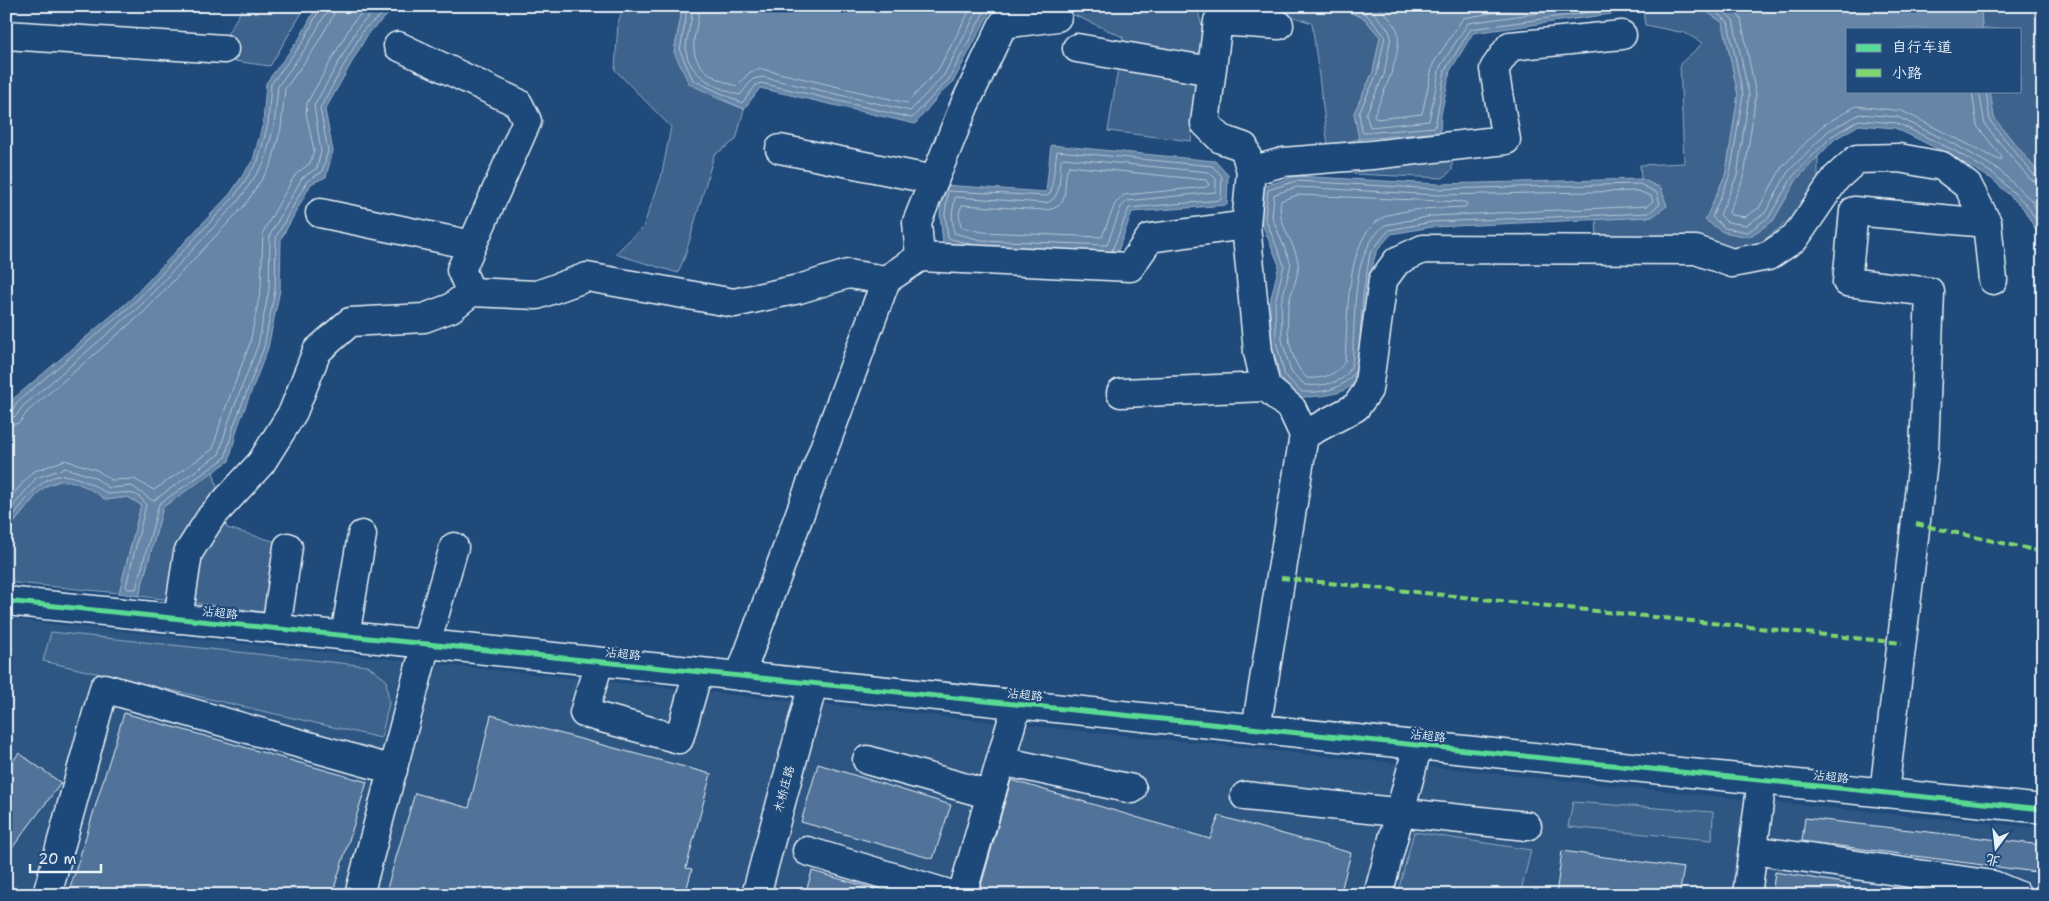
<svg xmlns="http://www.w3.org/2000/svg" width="2049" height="901" viewBox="0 0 2049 901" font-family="'Shantell Sans','LXGW WenKai TC',sans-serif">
<rect width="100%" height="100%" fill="#1f4a7a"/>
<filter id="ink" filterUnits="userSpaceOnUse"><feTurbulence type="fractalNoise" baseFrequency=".02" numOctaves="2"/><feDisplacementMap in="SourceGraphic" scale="10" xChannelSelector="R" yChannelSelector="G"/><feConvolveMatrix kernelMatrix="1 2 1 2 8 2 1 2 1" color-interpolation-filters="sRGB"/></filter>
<g filter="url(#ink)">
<!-- built -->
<polygon fill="#2e5683" points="6,617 33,622 1072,730 1892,814 2043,828 2043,895 6,895"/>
<!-- green -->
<g fill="#3c628c" stroke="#92aac2">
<polygon points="244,6 306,6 270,66 233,61 226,36"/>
<polygon points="624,6 680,6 681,16 674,52 714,97 744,109 736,140 714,155 685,256 678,273 615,254 643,227 661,178 671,127 615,70 618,23"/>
<polygon points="1054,6 1197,6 1202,27 1191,141 1108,131 1123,37"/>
<polygon points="1278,6 1334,6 1364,18 1380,37 1373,72 1354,113 1359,139 1440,132 1452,158 1452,170 1443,178 1354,174 1359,139 1328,146 1312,23 1281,13"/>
<polygon points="1669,6 1704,9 1723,23 1738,95 1726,173 1706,220 1773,221 1797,179 1818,157 1818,179 1798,213 1753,249 1726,250 1597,238 1596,218 1652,217 1661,188 1641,179 1640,165 1684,163 1680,64 1703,43 1685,33 1645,25 1643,10"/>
<polygon points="1981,6 2043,6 2043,174 2038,172 1994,118 1990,91 2020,91 2020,29 1982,29"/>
<polygon points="213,471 227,528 277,542 265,612 139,596 163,507"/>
<polygon points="66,479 90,488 106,500 128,497 141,505 119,593 6,582 6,533 43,487"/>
<polygon points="51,632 368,666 386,680 389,703 381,738 43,661"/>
<polygon points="1573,802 1713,812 1712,840 1568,827"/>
<polygon points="1414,832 1531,850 1520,895 1397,895"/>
</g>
<!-- water -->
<g fill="#6685a7" stroke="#9ab0c7">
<path d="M 317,6 L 410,6 L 391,12 L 369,32 L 325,110 L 333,151 L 326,177 L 311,184 L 281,239 L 280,290 L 268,348 L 238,426 L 229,461 L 163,507 L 139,596 L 119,593 L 141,505 L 128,497 L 106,500 C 51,459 41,490 6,533 L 6,411 L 13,399 L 131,299 L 230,194 L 253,160 L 263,123 L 266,83 L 299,39 Z"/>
<polygon points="680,6 993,6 953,82 940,94 915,124 760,88 744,109 689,84 674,52 681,16"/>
<polygon points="1334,6 1669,6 1473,33 1450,71 1441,115 1440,132 1359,139 1354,113 1373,72 1380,37 1364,18"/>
<polygon points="1682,6 1981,6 1982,29 1848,29 1848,91 1990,91 1994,118 2038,172 2043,174 2043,242 2023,208 1992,179 1950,155 1895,128 1859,125 1835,139 1797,179 1773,221 1749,237 1723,232 1705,220 1726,173 1738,95 1723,23 1704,10"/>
<polygon points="1051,145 1215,161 1228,175 1227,205 1132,212 1116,256 980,251 943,243 940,214 943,185 1046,192"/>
<path d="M 1295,176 L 1438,184 L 1641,179 L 1661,188 L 1667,206 L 1652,217 L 1432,227 L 1391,234 C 1386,241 1377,248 1375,256 C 1365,288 1372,362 1354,383 C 1343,396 1315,397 1299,397 L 1281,379 L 1271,342 L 1270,302 L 1279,265 L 1260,219 L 1262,187 Z"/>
</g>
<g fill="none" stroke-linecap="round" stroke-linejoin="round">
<!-- shore -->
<g stroke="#b4c6d8" stroke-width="1">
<polyline points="685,6 686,17 680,51 693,80 742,103 756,85 761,83 912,118 949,79 987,6"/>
<path d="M 692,6 C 693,21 686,35 686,49 C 687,75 718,89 740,95 L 753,79 L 762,77 L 910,111 L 944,75 L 980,6"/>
<path d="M 699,6 C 700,21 692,37 694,50 C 697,71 719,81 737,86 L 750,72 L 762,69 L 907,103 L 938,70 L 972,6"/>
<polyline points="1345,6 1366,14 1385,36 1377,74 1359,113 1362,132 1365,133 1435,127 1445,70 1471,29 1633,6"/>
<polyline points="1364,6 1372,11 1388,29 1391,36 1384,75 1366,114 1370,127 1429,121 1440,67 1468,23 1587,6"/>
<path d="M 1378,6 C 1384,13 1394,21 1397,30 C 1404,51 1382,96 1374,115 L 1376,119 L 1422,114 L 1433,64 L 1463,18 L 1533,6"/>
<polyline points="1708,6 1728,22 1743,95 1730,175 1712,217 1725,228 1748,232 1769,217 1793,176 1832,136 1859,120 1897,123 1953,150 1994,174 2027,205 2043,232"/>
<polyline points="1719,6 1733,20 1749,95 1737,176 1720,215 1727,222 1746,225 1765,213 1788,172 1828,131 1860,114 1898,117 1956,145 1999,170 2031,200 2043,220"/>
<polyline points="1731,6 1741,19 1756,95 1744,177 1729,212 1731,215 1745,217 1759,208 1782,167 1822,126 1856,106 1902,111 2001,161 2002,157 1977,126 1972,91"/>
<polyline points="1979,91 1985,125 2030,179 2043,184"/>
<polyline points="1986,91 1990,121 2034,175 2043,178"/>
<path d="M 1063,158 L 1209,172 L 1216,179 L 1216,192 L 1127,201 L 1121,207 L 1107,245 L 981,240 L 954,233 L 952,214 L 955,197 L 1045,203 C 1063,200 1059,174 1061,160 Z"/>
<path d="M 1069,166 L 1206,180 L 1209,185 L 1206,187 L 1124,195 L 1115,204 L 1102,237 L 982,232 L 961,227 L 959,213 L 962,205 L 1045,210 C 1074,208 1060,182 1069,166 Z"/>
<path d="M 1297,187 L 1437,195 L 1638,191 L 1651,196 L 1653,201 L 1647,206 L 1432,216 L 1385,225 C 1352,252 1356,304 1353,343 C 1353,354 1354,368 1345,376 C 1335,385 1318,386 1305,385 L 1291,372 L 1282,340 L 1281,303 L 1291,264 L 1272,217 L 1274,195 Z"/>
<path d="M 1298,195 L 1465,202 L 1467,204 L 1465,207 C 1444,208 1400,208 1382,218 C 1344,238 1348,323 1345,361 C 1337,375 1323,379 1307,378 C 1289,362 1285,326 1289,303 C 1291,290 1300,275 1298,262 C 1294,240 1276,223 1281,201 Z"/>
<polyline points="974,245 948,238 945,214 948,191 1047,196 1051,192 1057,151 1212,166 1222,176 1221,200 1129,208 1112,251"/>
<path d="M 1356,370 C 1344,390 1323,393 1302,392 L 1285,376 L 1276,341 L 1275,302 L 1284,265 L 1265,218 L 1268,190 L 1296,181 L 1437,189 L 1640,184 L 1657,193 L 1660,204 L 1649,213 L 1432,222 L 1389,230 L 1370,253 L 1363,296 L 1360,338"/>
<polyline points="6,412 12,411 17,402 135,302 234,197 258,161 268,124 271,84 303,42 321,6"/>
<polyline points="6,419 16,416 22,407 139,307 239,200 264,163 274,126 278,86 308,45 326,13 328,6"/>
<polyline points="6,426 19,423 28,411 144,312 245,205 271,165 281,128 285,89 314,49 333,16 335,6"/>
<polyline points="6,503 32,472 65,460 97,470 111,480 134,479 154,490 213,449 221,420 250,343 261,288 263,232 295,175 310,163 314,150 306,113 307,103 353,22 369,6"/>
<polyline points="6,515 36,478 65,468 94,477 109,488 132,486 153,501 219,454 228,423 258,345 269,289 270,235 302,178 317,168 321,151 314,106 359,26 380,6"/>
<path d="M 6,525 C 42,480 51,457 108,494 C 122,493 138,489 146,505 L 126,586 L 128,589 L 136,589 L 159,504 L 225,458 L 234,425 L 264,347 L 275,290 L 276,237 L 307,181 L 322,172 L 328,151 L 320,108 L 364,29 L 393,6"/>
</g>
</g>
<!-- building -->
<g fill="#517399" stroke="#e8f1f8">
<polygon points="124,713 367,782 332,895 68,895"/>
<polygon points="491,715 711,774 686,868 692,869 685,895 385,895 415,793 469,808"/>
<polygon points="19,753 61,783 6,856 6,770"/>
<polygon points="818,764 951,805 933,859 801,822"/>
<polygon points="1011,780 1210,839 1219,816 1351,853 1340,895 999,895 980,889"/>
<polygon points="1805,818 2043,845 2043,873 1802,841"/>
<polygon points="1562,851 1684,868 1679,895 1556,895"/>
<polygon points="812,871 875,889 874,895 805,895"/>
<polygon points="1775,872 1850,884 1849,895 1772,895"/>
</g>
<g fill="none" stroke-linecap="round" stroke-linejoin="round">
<defs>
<g id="minor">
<polyline points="6,35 224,49"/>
<polyline points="398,46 518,103 527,121 461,270 471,292"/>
<polyline points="1077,48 1211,71"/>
<polyline points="780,149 934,180"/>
<polyline points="1251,171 1244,147 1221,139 1205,123 1218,21 1279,25"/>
<polyline points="320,213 472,245"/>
<polyline points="920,257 917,222 965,104 1003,24 1057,17"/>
<polyline points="1121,393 1266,387"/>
<polyline points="1304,435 1356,407 1368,390 1383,280 1397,261 1423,249 1696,250 1732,263 1768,256 1795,238 1836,178 1857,159 1899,158 1942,166 1968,186 1987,223 1993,280"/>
<polyline points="6,601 2043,809"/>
<polyline points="178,619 188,553 211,517 261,463 293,412 317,351 350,322 424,318 451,308 471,292 537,295 587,277 734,303 799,289 848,274 886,280 920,257 1130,267 1150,238 1246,225"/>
<polyline points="276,629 288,547"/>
<polyline points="345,636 362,535"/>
<polyline points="599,662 584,713 679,739 698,672"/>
<polyline points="740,676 886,280"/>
<polyline points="1256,729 1304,435 1292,409 1266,387 1258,352 1246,225 1251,171 1283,162 1372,155 1506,140 1494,69 1510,46 1622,35"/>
<polyline points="867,760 991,795"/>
<polyline points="1001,761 1132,789"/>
<polyline points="1884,793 1924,452 1930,292 1847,282 1854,211 1987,223"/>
<polyline points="1245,796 1527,826"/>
<polyline points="1753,850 1993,885 2017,895"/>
<polyline points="807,851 952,895"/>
<polyline points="47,895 104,688 393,770"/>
<polyline points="359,895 426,644 454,547"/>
<polyline points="756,895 813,684"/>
<polyline points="962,895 1017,704"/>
<polyline points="1378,895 1418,745"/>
<polyline points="1747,895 1762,780"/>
</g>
</defs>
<!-- minor casing -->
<use href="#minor" stroke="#e8f1f8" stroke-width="31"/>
<!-- minor -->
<use href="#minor" stroke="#1f4a7a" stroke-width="28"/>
<!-- quiet -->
<g stroke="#7fd670" stroke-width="4" stroke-dasharray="8 4" stroke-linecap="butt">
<polyline points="2040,18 2043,18"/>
<polyline points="1916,524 2043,552"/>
<polyline points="1281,578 1902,643"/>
</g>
<defs>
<polyline id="cycleway" points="6,601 2043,809"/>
</defs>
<!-- cycleway casing -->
<use href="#cycleway" stroke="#1f4a7a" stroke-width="8"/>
<!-- cycleway -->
<use href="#cycleway" stroke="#5adb95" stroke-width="5"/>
</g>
</g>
<g text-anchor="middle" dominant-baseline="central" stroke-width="4.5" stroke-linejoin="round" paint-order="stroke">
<!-- street labels -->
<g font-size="12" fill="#e8f1f8" stroke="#1f4a7a">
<text transform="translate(220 613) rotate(6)">沾超路</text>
<text transform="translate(623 654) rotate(6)">沾超路</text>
<text transform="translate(1025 695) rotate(6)">沾超路</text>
<text transform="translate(1428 736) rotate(6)">沾超路</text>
<text transform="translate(1831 777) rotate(6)">沾超路</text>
<text transform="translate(784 789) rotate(-75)">木桥庄路</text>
</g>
</g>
<!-- margin -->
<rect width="2049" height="901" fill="none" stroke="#1f4a7a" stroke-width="25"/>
<rect x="12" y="12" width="2024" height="876" fill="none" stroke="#e8f1f8" stroke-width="2" filter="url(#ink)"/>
<!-- legend -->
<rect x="1846" y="28" width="175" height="65" fill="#1f4a7a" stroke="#6f8dac"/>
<rect x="1856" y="44" width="25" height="8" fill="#5adb95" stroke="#6f8dac"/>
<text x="1892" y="52" font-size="15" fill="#e8f1f8">自行车道</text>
<rect x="1856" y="69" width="25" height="8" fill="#7fd670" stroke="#6f8dac"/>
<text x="1892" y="78" font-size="15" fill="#e8f1f8">小路</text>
<!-- north arrow -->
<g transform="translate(1996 848) rotate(195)" stroke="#1f4a7a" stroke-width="4" paint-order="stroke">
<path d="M0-4L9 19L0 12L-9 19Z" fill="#e8f1f8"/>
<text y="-8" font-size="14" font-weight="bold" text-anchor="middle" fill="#e8f1f8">北</text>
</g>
<!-- scale -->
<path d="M30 864v8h71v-8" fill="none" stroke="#e8f1f8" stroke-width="2.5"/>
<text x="38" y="864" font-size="15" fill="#e8f1f8" stroke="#1f4a7a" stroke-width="4" paint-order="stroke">20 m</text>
</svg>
